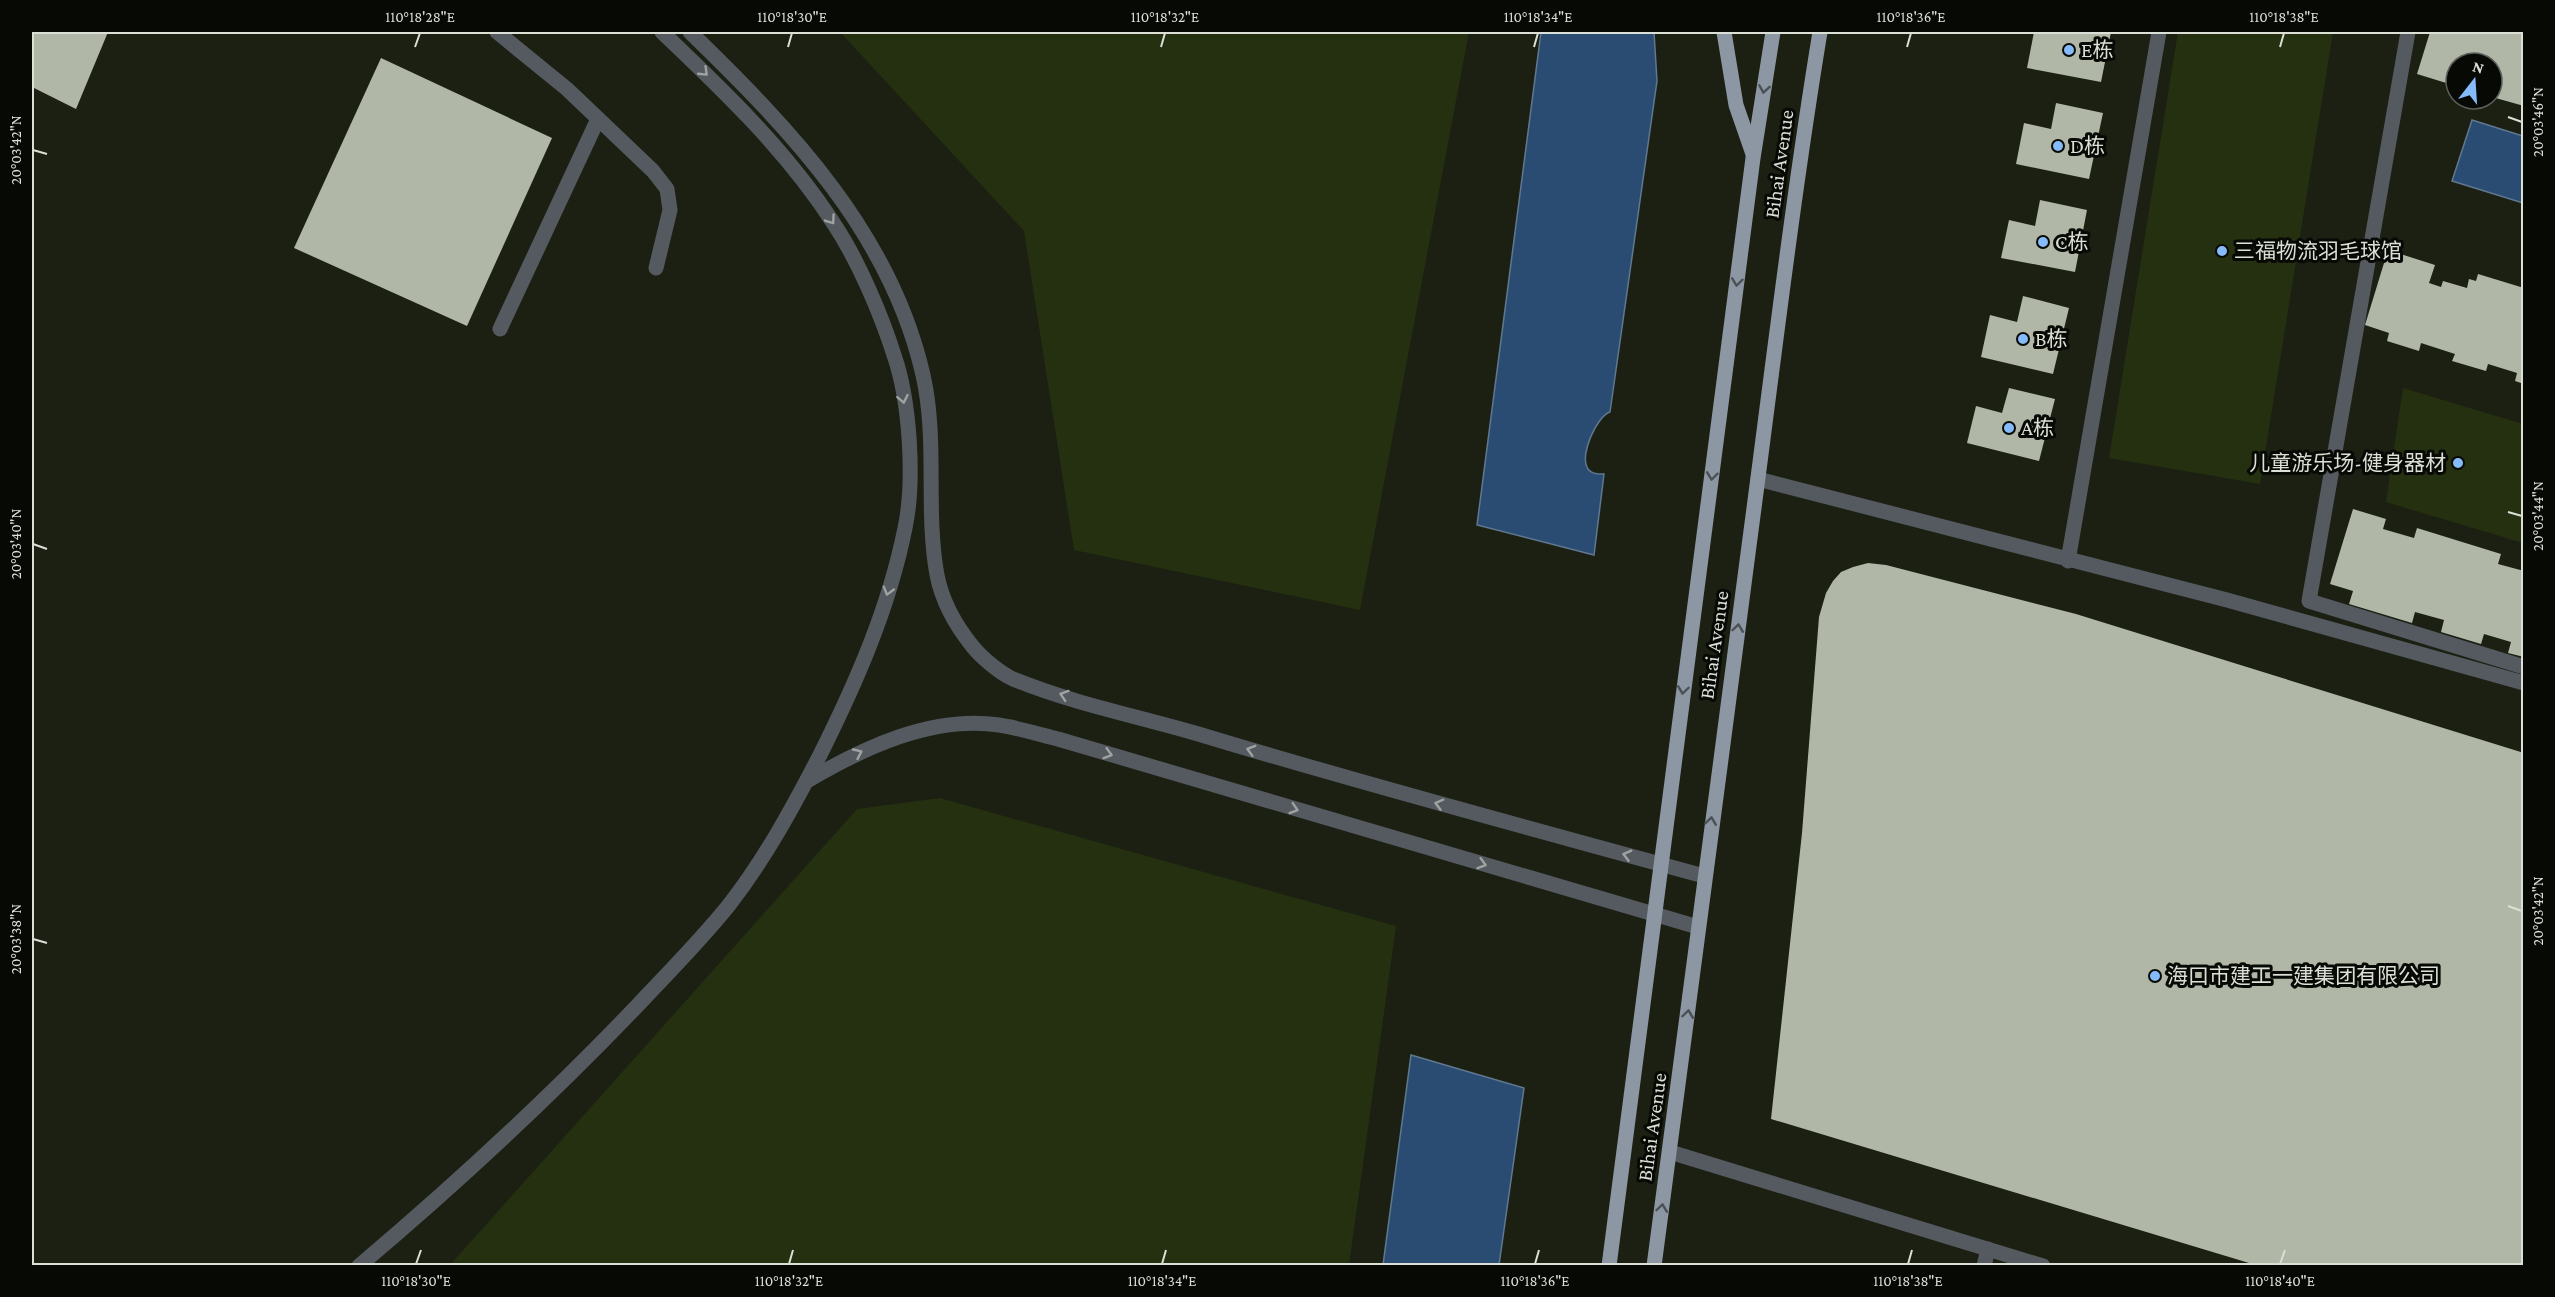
<svg xmlns="http://www.w3.org/2000/svg" width="2555" height="1297" viewBox="0 0 2555 1297" font-family="'Crimson Pro','Noto Sans SC',serif">
<rect width="100%" height="100%" fill="#1b2013"/>
<!-- green -->
<g fill="#24300f">
<polygon points="840,32 1469,32 1360,610 1074,550 1024,231"/>
<polygon points="2178,32 2333,32 2260,484 2109,458"/>
<polygon points="2403,388 2523,424 2523,543 2386,502"/>
<polygon points="940,798 1396,926 1349,1265 450,1265 857,809"/>
</g>
<!-- water -->
<g fill="#2b4c72" stroke="#607890" stroke-width="1.5">
<path d="M 1541,32 L 1654,32 L 1657,81 L 1610,412 C 1597,416 1580,454 1587,467 C 1590,474 1597,474 1604,474 L 1594,555 L 1477,525 Z"/>
<polygon points="2472,120 2523,136 2523,203 2452,181"/>
<polygon points="1411,1055 1524,1088 1499,1265 1383,1265"/>
</g>
<!-- building -->
<g fill="#b0b7a6">
<polygon points="32,32 108,32 76,109 32,87"/>
<polygon points="2034,32 2111,32 2101,82 2027,68"/>
<polygon points="2430,32 2524,32 2524,106 2492,97 2492,63 2456,63 2456,86 2417,74"/>
<polygon points="381,58 552,138 467,326 294,248"/>
<polygon points="2056,103 2103,113 2089,179 2016,164 2024,123 2051,129"/>
<polygon points="2040,200 2087,210 2075,272 2001,258 2009,220 2035,226"/>
<polygon points="2388,250 2435,265 2429,283 2441,287 2443,281 2467,288 2469,279 2476,281 2478,274 2524,288 2524,384 2515,381 2517,373 2488,364 2486,371 2452,361 2455,354 2421,343 2419,351 2387,341 2389,333 2365,325"/>
<polygon points="2023,296 2069,308 2053,374 1981,357 1990,315 2017,322"/>
<polygon points="2009,388 2055,399 2039,461 1967,443 1976,406 2002,413"/>
<polygon points="2353,509 2386,519 2383,529 2414,538 2417,528 2501,554 2498,564 2524,571 2524,657 2508,653 2511,642 2484,634 2481,644 2441,632 2444,620 2415,612 2412,623 2349,604 2353,591 2330,584"/>
<polygon points="1868,563 1886,565 2076,614 2524,753 2524,1266 2259,1266 1771,1119 1802,833 1819,617 1826,593 1833,581 1841,572 1853,567"/>
</g>
<g fill="none" stroke-linecap="round" stroke-linejoin="round">
<!-- minor -->
<g stroke="#555a60" stroke-width="15">
<polyline points="497,32 567,89 653,171 667,189 670,210 656,268"/>
<path d="M 690,32 C 791,130 891,234 923,375 C 938,441 925,509 937,575 C 942,601 956,626 973,647 C 982,658 1000,673 1013,679 C 1074,704 1141,717 1205,736 C 1370,786 1537,830 1704,876"/>
<polyline points="2408,32 2309,601 2524,667"/>
<polyline points="500,329 598,119"/>
<polyline points="1758,479 2227,600 2524,683"/>
<polyline points="2068,561 2159,32"/>
<path d="M 807,781 C 863,748 932,715 999,725 C 1019,728 1038,734 1058,739 L 1698,927"/>
<polyline points="1670,1152 2043,1266"/>
<path d="M 359,1266 C 456,1184 549,1098 637,1006 C 668,973 701,940 729,905 C 765,859 793,807 820,755 C 856,683 889,608 905,528 C 915,481 910,401 894,355 C 881,314 858,260 834,224 C 787,151 724,91 662,32"/>
<polyline points="1984,1266 1988,1249"/>
</g>
<!-- major -->
<g stroke="#8d97a3" stroke-width="15">
<polyline points="1724,32 1736,105 1753,154"/>
<polyline points="1609,1266 1753,158 1773,32"/>
<path d="M 1654,1266 C 1685,1025 1718,786 1749,546 C 1772,374 1792,202 1820,32"/>
</g>
</g>
<!-- one-way arrows -->
<defs><path id="oneway-chevron" d="M-2-3.5L2.5 0L-2 3.5" fill="none" stroke-width="1.6" stroke-linecap="round" stroke-linejoin="round" transform="scale(1.5)"/></defs>
<g stroke="#9fa3a1">
<use href="#oneway-chevron" transform="translate(704 72) rotate(44)"/>
<use href="#oneway-chevron" transform="translate(831 220) rotate(55)"/>
<use href="#oneway-chevron" transform="translate(903 399) rotate(79)"/>
<use href="#oneway-chevron" transform="translate(888 591) rotate(106)"/>
<use href="#oneway-chevron" transform="translate(1064 695) rotate(-162)"/>
<use href="#oneway-chevron" transform="translate(1251 750) rotate(-164)"/>
<use href="#oneway-chevron" transform="translate(858 753) rotate(-25)"/>
<use href="#oneway-chevron" transform="translate(1108 754) rotate(16)"/>
<use href="#oneway-chevron" transform="translate(1439 804) rotate(-165)"/>
<use href="#oneway-chevron" transform="translate(1294 809) rotate(17)"/>
<use href="#oneway-chevron" transform="translate(1627 855) rotate(-165)"/>
<use href="#oneway-chevron" transform="translate(1482 864) rotate(16)"/>
</g>
<g stroke="#4a5054">
<use href="#oneway-chevron" transform="translate(1764 89) rotate(99)"/>
<use href="#oneway-chevron" transform="translate(1737 282) rotate(97)"/>
<use href="#oneway-chevron" transform="translate(1712 476) rotate(97)"/>
<use href="#oneway-chevron" transform="translate(1738 628) rotate(-82)"/>
<use href="#oneway-chevron" transform="translate(1683 690) rotate(98)"/>
<use href="#oneway-chevron" transform="translate(1711 821) rotate(-82)"/>
<use href="#oneway-chevron" transform="translate(1688 1014) rotate(-82)"/>
<use href="#oneway-chevron" transform="translate(1662 1208) rotate(-82)"/>
</g>
<!-- ticks -->
<path fill="none" stroke="#dbdfd6" stroke-width="2" d="M 415,47 L 420,33M 788,47 L 792,33M 1161,47 L 1165,33M 1534,47 L 1538,33M 1907,47 L 1911,33M 2280,47 L 2284,33M 2508,117 L 2522,122M 33,150 L 47,154M 2508,512 L 2522,516M 33,544 L 47,549M 2508,906 L 2522,911M 33,939 L 47,943M 416,1264 L 421,1250M 789,1264 L 793,1250M 1162,1264 L 1166,1250M 1535,1264 L 1539,1250M 1908,1264 L 1912,1250M 2280,1264 L 2285,1250"/>
<!-- markers -->
<g fill="#85bbfb" stroke="#070905" stroke-width="2">
<circle cx="2069" cy="50" r="6"/>
<circle cx="2058" cy="146" r="6"/>
<circle cx="2043" cy="242" r="6"/>
<circle cx="2222" cy="251" r="6"/>
<circle cx="2023" cy="339" r="6"/>
<circle cx="2009" cy="428" r="6"/>
<circle cx="2458" cy="463" r="6"/>
<circle cx="2155" cy="976" r="6"/>
</g>
<g text-anchor="middle" dominant-baseline="central" stroke-width="6" stroke-linejoin="round" paint-order="stroke">
<!-- poi labels -->
<g font-size="21" fill="#dbdfd6" stroke="#070905" text-anchor="start">
<text x="2081" y="50">E栋</text>
<text x="2070" y="146">D栋</text>
<text x="2055" y="242">C栋</text>
<text x="2234" y="251">三福物流羽毛球馆</text>
<text x="2035" y="339">B栋</text>
<text x="2021" y="428">A栋</text>
<text x="2446" y="463" text-anchor="end">儿童游乐场-健身器材</text>
<text x="2167" y="976">海口市建工一建集团有限公司</text>
</g>
<!-- street labels -->
<g font-size="21" fill="#dbdfd6" stroke="#070905">
<text transform="translate(1779 164) rotate(-82)">Bihai Avenue</text>
<text transform="translate(1714 645) rotate(-82)">Bihai Avenue</text>
<text transform="translate(1652 1127) rotate(-82)">Bihai Avenue</text>
</g>
</g>
<!-- border -->
<rect width="2555" height="1297" fill="none" stroke="#070905" stroke-width="66"/>
<!-- north arrow -->
<g transform="translate(2474 81) rotate(17)"><circle r="28" fill="#070905" stroke="#5c5f59" stroke-width="1.5"/>
<path d="M0-4.5L10 22L0 15L-10 22Z" fill="#85bbfb"/>
<text y="-9" font-size="16" font-weight="bold" text-anchor="middle" fill="#dbdfd6">N</text>
</g>
<rect x="33" y="33" width="2489" height="1231" fill="none" stroke="#dbdfd6" stroke-width="2"/>
<g font-size="15" text-anchor="middle" fill="#dbdfd6">
<text x="420" y="22">110°18'28"E</text>
<text x="792" y="22">110°18'30"E</text>
<text x="1165" y="22">110°18'32"E</text>
<text x="1538" y="22">110°18'34"E</text>
<text x="1911" y="22">110°18'36"E</text>
<text x="2284" y="22">110°18'38"E</text>
<text transform="translate(2538 122) rotate(-90)" y="5">20°03'46"N</text>
<text transform="translate(16 150) rotate(-90)" y="5">20°03'42"N</text>
<text transform="translate(2538 516) rotate(-90)" y="5">20°03'44"N</text>
<text transform="translate(16 544) rotate(-90)" y="5">20°03'40"N</text>
<text transform="translate(2538 911) rotate(-90)" y="5">20°03'42"N</text>
<text transform="translate(16 939) rotate(-90)" y="5">20°03'38"N</text>
<text x="416" y="1286">110°18'30"E</text>
<text x="789" y="1286">110°18'32"E</text>
<text x="1162" y="1286">110°18'34"E</text>
<text x="1535" y="1286">110°18'36"E</text>
<text x="1908" y="1286">110°18'38"E</text>
<text x="2280" y="1286">110°18'40"E</text>
</g>
</svg>
